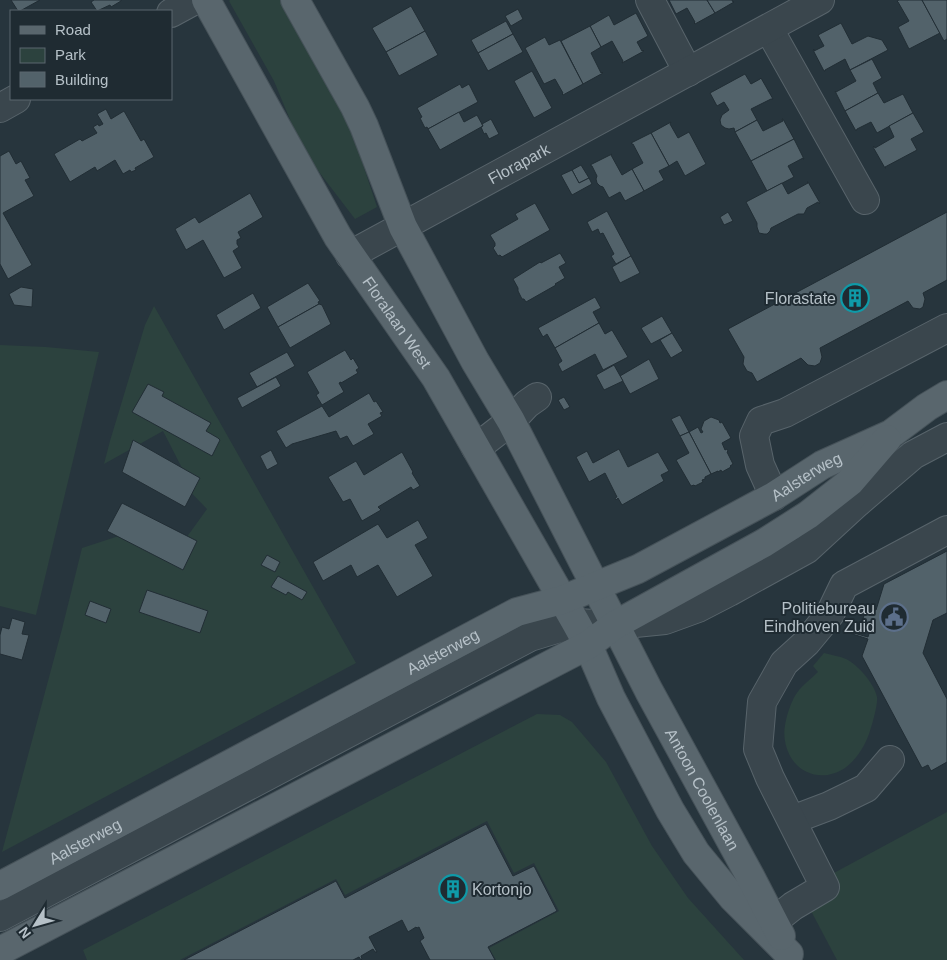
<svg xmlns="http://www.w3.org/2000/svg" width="947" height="960" viewBox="0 0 947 960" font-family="Arial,sans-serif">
<rect width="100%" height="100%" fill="#27353d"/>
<!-- green -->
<g fill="#2c423e">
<polygon points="230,0 286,0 345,110 377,207 355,219 303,151 274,81 229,1"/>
<polygon points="154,306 356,663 2,852 62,629 82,548 128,533 171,559 207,509 171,472 182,468 163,431 104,464 110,441 145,325"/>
<polygon points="0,345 46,347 99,352 36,615 0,606"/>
<path d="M 824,653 C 831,655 839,656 846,659 C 858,665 874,683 877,697 C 878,705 872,725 869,734 C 864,747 857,759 845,768 C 819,785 790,771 785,741 C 782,727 790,701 799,690 C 804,684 812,678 818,672 L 813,666 Z"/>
<polygon points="537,714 560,715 572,722 606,762 652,846 688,898 744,960 496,960 489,948 559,911 534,863 514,873 487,821 345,895 336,879 180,960 87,960 83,950"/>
<polygon points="947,812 947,960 837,960 810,909 832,874"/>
</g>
<!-- building -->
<g fill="#52626a" stroke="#212d34">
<polygon points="11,0 40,0 20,11 18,11"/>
<polygon points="94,0 121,0 121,1 111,7 110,5 97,11 91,2"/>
<polygon points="669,0 707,0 715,13 695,24 694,23 695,22 687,8 676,14"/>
<polygon points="707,0 732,0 733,2 734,2 715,13"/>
<polygon points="899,0 922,0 940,33 909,49 898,27 909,21 898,2 897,1"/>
<polygon points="922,0 947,0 947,39 944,41"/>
<polygon points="411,6 425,31 386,52 372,28"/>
<polygon points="518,9 523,19 511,26 505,16"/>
<polygon points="636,13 648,36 637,42 642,51 643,50 644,51 622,63 623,61 612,41 601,47 590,26 609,15 614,25"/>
<polygon points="506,21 513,34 478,53 471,40"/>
<polygon points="841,23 852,44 868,36 882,40 888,50 850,70 845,59 825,70 825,71 824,71 813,50 814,49 814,51 824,46 818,35"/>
<polygon points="590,26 601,47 591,53 601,73 602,72 603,73 583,84 561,41"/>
<polygon points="425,31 438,55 399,76 386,52"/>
<polygon points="513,34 523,52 488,71 478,53"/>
<polygon points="545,37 549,45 560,40 583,84 563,95 562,94 563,93 555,79 544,84 525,48"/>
<polygon points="872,59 882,78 873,83 878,93 845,111 835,91 836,92 856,81 850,70"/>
<polygon points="532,71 552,108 534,118 514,81"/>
<polygon points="745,74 751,84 760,79 761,78 773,99 771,99 751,109 757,120 735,132 734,128 729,129 725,128 721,125 720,120 722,115 729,110 724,102 717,106 710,93"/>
<polygon points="460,84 462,88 469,84 478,102 428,129 427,127 425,128 420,118 422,117 417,108"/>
<polygon points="878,93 884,103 903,94 913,113 877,133 871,122 857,129 856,131 845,111"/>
<polygon points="106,109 111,119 124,111 141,141 144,139 154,157 135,168 136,170 131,172 130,170 123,174 115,160 97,171 95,167 70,182 54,154 80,139 82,141 97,133 93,127 98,124 99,126 103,124 97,114"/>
<polygon points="459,112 464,122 477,115 483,126 440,150 428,129"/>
<polygon points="913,113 924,132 911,139 917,150 885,167 886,168 885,168 873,147 874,146 875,148 894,137 889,126"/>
<polygon points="491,119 499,134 489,139 486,133 484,134 481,127 483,126 482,124"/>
<polygon points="782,119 783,119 794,139 751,161 735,132 757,120 763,131 783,121"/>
<polygon points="671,122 670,124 678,138 689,132 706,164 685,176 677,161 669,166 651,133"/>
<polygon points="651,133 669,166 659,171 664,180 644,191 632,169 643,163 633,144 632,144 631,143"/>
<polygon points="794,139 804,159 803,159 803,158 788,166 794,177 767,191 751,161"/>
<polygon points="9,151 16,164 21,161 30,178 25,180 34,196 3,213 32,265 8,279 0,264 0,156"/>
<polygon points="612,154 611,155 622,175 632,169 644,191 625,201 620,192 609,198 603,187 600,186 597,183 596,179 597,176 592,166 590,165"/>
<polygon points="581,165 589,178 579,183 572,170"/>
<polygon points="572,170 579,183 589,178 592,184 572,195 561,175"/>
<polygon points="807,182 808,182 820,203 819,204 818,202 807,208 804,214 798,214 771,228 770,231 767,234 764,234 759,233 757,227 757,223 746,202 782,183 788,194 808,183"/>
<polygon points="250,193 263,217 238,232 241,238 237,240 237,244 239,247 233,251 242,268 224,278 203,240 186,250 175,229 195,217 199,223"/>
<polygon points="535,203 550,230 502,257 500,255 498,256 493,248 495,246 495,243 490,235 518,219 515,214"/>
<polygon points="607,211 631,256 616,264 611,256 614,254 603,233 600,234 598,229 592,232 587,222"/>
<polygon points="728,212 733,221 724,225 720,217"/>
<polygon points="947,212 947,280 923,293 925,299 923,307 920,309 913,308 908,301 820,348 822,357 820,363 815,366 808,365 801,358 757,382 752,373 747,371 743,364 744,357 728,329"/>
<polygon points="560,253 566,263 559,267 565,278 555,284 556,285 526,302 524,299 522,299 518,291 518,288 513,279 540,262 541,263"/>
<polygon points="631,256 640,273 620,283 612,267"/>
<polygon points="308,283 320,301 318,302 319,304 278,327 267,307"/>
<polygon points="21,287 33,289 32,307 14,305 9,294"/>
<polygon points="253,293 261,308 224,330 216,315"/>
<polygon points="595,297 601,308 593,312 599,323 555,348 547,334 543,337 538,328"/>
<polygon points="319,304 322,305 331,324 290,348 278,327"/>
<polygon points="662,316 672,333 651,344 641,328"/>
<polygon points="599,323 605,334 612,330 628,357 603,370 595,354 562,372 558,364 562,361 555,348"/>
<polygon points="672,333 683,351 671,358 660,340"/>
<polygon points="345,350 351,360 353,358 359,368 356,370 358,373 341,383 341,382 339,383 344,392 322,405 316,395 319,393 307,372"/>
<polygon points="287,352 295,366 257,387 249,373"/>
<polygon points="649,359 659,379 630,394 620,376"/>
<polygon points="614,365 623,381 604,390 596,375"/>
<polygon points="276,377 281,386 242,408 237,398"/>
<polygon points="148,384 164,392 162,396 211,423 206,431 218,438 220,440 212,456 132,412"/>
<polygon points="369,393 374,402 376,401 383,412 380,413 382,416 368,424 374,434 353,446 347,436 340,439 336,431 292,444 286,448 276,431 322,406 329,417"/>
<polygon points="564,397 570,407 564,410 558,400"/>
<polygon points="680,415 689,432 680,436 671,419"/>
<polygon points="711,417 719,420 720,423 722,422 731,438 722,443 725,450 727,449 728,451 727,452 733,464 730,466 731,467 722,472 721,470 718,472 718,471 711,474 689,432 698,427 701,433 703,432 701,429 704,421"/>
<polygon points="689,432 711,474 705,477 705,479 702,480 703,482 695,486 694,485 691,486 676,460 689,453 680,436"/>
<polygon points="133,440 200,478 185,507 122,472"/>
<polygon points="619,449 628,467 658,452 669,471 661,475 664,481 622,505 618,498 616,500 615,498 617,497 605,473 589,482 576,457 587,451 593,463"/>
<polygon points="271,450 278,464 267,470 260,456"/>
<polygon points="402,452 413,472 412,473 420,486 413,490 411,487 378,507 381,510 362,521 350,499 343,502 328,477 356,461 364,475"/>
<polygon points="122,503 197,541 183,570 107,531"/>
<polygon points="418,520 428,538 415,545 433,576 397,597 378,565 357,577 351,565 323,581 313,562 378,524 387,538"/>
<polygon points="947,551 947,613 933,620 923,653 947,699 947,762 931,771 928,765 922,768 862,656 868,639 843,631 843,630 868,637 870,630 863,628 865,623 862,622 865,612 868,613 869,608 876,610 884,584"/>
<polygon points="267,555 280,562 275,572 261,565"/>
<polygon points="278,576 307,592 302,600 288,592 286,595 271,587"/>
<polygon points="147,590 208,611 200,633 139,612"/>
<polygon points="90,601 111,609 106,623 85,615"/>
<polygon points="12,618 25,622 22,634 29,635 22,660 0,654 0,635 2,627 9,629"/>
<polygon points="486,824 513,876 534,866 557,911 488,947 495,960 430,960 420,941 424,938 419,927 417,928 416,927 408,932 402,920 369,937 377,952 375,952 373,949 361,956 362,959 361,960 359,957 353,960 184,960 336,881 345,898"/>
</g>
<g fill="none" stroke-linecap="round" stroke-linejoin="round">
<defs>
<g id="minor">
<polyline points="650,0 688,72"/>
<polyline points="171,13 195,0"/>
<polyline points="769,29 865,200"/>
<polyline points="0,108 16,99"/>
<path id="s1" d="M 350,255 L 820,0"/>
<polyline points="476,448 511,421 527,404 537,397"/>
<polyline points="774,496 760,465 754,436 761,421 785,413 947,328"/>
<polyline points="792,820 829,806 866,788 890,760"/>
<polyline points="0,917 530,637 576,623 615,625 665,620 698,608 729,592 807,549 857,503 913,455 947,437"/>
<polyline points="774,921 793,906 825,887 770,778 758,749 762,702 784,663 806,643 830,614 844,585 947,530"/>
</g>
<g id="major">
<path id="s2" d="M 206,0 L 338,237 L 436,378 L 576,623 L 588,645 L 611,698 L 670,810 L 696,853 L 733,898 L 789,954"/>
<path id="s3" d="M 295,0 L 355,107 L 364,126 L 403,227 L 475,361 L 511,421 L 649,691 L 750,876 L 781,936"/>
<path id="s4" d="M 0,886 L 517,612 L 562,600 L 638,569 L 774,496 L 822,465 L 891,434 L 927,407 L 947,395"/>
<polyline points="0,951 588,645 615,625 764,543 808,515 850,482 887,439"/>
</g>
</defs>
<!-- minor casing -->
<use href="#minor" stroke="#58646b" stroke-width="30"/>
<!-- major casing -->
<use href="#major" stroke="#465259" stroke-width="30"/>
<!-- minor -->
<use href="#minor" stroke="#3a464d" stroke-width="28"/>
<!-- major -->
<use href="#major" stroke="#59666d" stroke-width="28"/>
</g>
<!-- icons -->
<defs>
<symbol id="building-ring" viewBox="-11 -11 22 22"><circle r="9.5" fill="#1f2b32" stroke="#0f9aa8" stroke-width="1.5"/><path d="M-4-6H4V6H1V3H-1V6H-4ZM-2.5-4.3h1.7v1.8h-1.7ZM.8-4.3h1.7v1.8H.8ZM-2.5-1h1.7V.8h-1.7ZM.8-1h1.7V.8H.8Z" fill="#0f9aa8"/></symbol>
<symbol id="civic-ring" viewBox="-11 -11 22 22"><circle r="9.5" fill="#1f2b32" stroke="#5c6f8a" stroke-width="1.5"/><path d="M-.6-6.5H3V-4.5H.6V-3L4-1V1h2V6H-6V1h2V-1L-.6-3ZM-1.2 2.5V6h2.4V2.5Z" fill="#5c6f8a"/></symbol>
</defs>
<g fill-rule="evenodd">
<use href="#building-ring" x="839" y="282" width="32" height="32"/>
<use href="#civic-ring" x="878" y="601" width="32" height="32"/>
<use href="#building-ring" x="437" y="873" width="32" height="32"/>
</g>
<g text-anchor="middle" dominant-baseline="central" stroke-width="4" stroke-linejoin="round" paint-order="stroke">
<!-- street labels -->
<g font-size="16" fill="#b6c1c8" stroke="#1f2b32">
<text stroke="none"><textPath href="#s1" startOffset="192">Florapark</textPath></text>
<text stroke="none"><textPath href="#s2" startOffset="375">Floralaan West</textPath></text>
<text stroke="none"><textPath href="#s4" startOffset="906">Aalsterweg</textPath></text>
<text stroke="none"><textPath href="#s4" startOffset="501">Aalsterweg</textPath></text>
<text stroke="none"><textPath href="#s3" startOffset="889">Antoon Coolenlaan</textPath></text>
<text stroke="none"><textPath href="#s4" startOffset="96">Aalsterweg</textPath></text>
</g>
<!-- poi labels -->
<g font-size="16" fill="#b6c1c8" stroke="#1f2b32" text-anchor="end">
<text x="836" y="298">Florastate</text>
<text x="875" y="608">Politiebureau<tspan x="875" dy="18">Eindhoven Zuid</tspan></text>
<text x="472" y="889" text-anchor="start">Kortonjo</text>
</g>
</g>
<!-- legend -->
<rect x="10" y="10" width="162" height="90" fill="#1f2b32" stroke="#5b676e"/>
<rect x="20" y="26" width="25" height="8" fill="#59666d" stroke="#5b676e"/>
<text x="55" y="35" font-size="15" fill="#b6c1c8">Road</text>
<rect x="20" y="48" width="25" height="15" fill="#2c423e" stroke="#5b676e"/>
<text x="55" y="60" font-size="15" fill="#b6c1c8">Park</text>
<rect x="20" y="72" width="25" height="15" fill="#52626a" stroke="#5b676e"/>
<text x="55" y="85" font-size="15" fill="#b6c1c8">Building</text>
<!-- north arrow -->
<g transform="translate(35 925) rotate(233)" stroke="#1f2b32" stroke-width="4" paint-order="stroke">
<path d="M0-4L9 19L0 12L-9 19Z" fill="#b6c1c8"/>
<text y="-8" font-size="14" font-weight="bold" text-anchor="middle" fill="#b6c1c8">N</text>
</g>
</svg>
